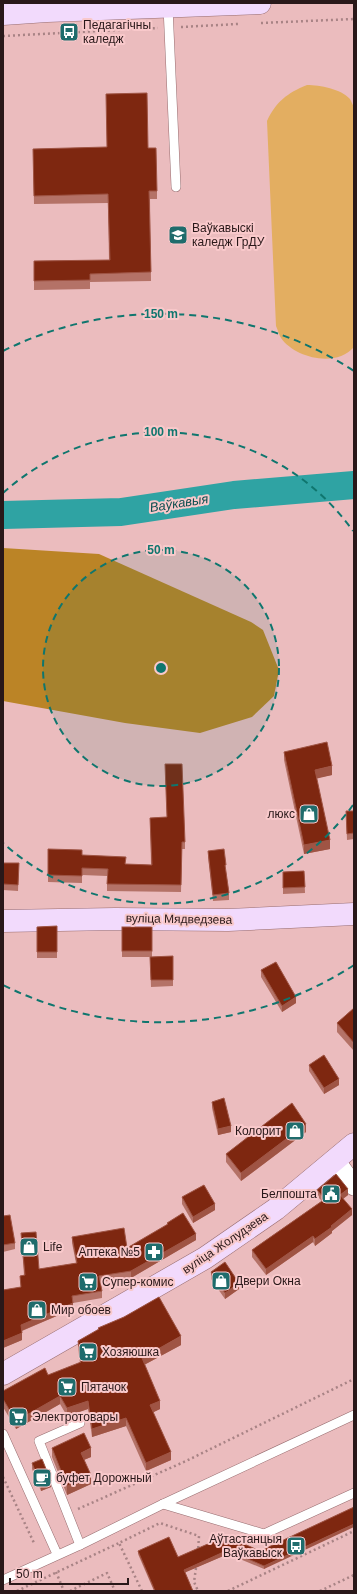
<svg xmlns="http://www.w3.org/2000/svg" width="357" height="1594" viewBox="0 0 357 1594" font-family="Helvetica,sans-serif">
<rect width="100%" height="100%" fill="#ebbcbe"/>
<!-- green -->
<path fill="#e3ae61" d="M 307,85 C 320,85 341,89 350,99 C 351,101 353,105 354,108 L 354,347 C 336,368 295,358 281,338 C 279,335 278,330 276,326 L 267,121 C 276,102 287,93 307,85 Z"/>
<!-- forest -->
<polygon fill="#bb8426" points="3,548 99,554 251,622 263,630 279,670 274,696 252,717 200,733 125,723 3,701"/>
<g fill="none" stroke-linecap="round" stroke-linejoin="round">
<!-- river -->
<polyline stroke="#2fa3a3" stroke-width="28" points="3,515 121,512 234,495 354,485"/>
<defs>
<g id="lane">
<polyline points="168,7 176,187"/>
<polyline points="80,1423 39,1441 80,1545"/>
<polyline points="3,1434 57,1554"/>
<polyline points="163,1504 264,1534 354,1493"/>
<polyline points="3,1580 80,1545 163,1504 354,1415"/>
</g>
<polyline id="street" points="335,1160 354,1186"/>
<g id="secondary">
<polyline points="3,14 47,11 260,3"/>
<polyline points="3,921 115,919 228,920 354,914"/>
<polyline points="3,1374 205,1258 276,1209 354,1144"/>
</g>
</defs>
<!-- lane casing -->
<use href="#lane" stroke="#976c6f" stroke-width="10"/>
<!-- street casing -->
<use href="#street" stroke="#976c6f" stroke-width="20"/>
<!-- secondary casing -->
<use href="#secondary" stroke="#976c6f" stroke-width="23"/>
<!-- path -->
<g stroke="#a88385" stroke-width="2.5" stroke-dasharray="2 3" stroke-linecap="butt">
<polyline points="261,23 354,19"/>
<polyline points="181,27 238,24"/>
<polyline points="3,36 158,28"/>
<polyline points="3,1477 34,1543"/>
<polyline points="78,1509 186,1461 354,1379"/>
<polyline points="196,1568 194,1582 198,1591"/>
<polyline points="56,1572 64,1591"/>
<polyline points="17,1591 119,1543"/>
<polyline points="70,1591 107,1573 115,1591"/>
<polyline points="142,1591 119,1543 160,1523 199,1536 198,1551"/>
<polyline points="228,1591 354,1531"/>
<polyline points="320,1591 354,1575"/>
</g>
<!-- lane -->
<use href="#lane" stroke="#fff" stroke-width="9"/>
<!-- street -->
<use href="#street" stroke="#fff" stroke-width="19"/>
<!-- secondary -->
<use href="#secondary" stroke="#f2dafc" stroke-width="22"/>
</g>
<!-- wall -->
<g fill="#b47267">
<polygon points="148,148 157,191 157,199 150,199 151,281 90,282 90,289 34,290 34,261 109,260 108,203 34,204 33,149"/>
<polygon points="284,752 332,775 316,778 330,849 304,854 284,760"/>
<polygon points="165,764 185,842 185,849 182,849 181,892 107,891 107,876 82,875 82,883 48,882 48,849 82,855 126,864 151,865 150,818 167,817"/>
<polygon points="346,811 354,811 354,839 347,840"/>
<polygon points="208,851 226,871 229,893 229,900 213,901 208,857"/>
<polygon points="3,863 19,863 18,891 3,890"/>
<polygon points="304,871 305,893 283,894 283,872"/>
<polygon points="57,926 57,958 37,958 37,927"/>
<rect x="122" y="927" width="30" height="30"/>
<polygon points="173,956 173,986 151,987 150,957"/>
<polygon points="261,970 296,1003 282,1012 261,977"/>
<polygon points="354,1008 354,1051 337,1032 337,1023"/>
<polygon points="309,1065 339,1085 324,1094 309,1071"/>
<polygon points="212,1102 231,1132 218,1135 212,1108"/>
<polygon points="306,1132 241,1181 226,1162 226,1154"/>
<polygon points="317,1190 348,1195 343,1199 352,1215 332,1231 332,1233 315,1246 313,1242 266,1275 252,1257 252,1250 322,1201 317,1196"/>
<polygon points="182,1197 215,1210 193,1223 182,1204"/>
<polygon points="3,1216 15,1243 15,1249 3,1252"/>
<polygon points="167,1223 196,1240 131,1278 100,1282 102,1291 102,1298 73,1303 73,1309 22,1331 22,1340 3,1348 3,1290 21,1287 20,1276 24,1275 21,1233 39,1269 76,1263 72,1243 72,1237 127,1248 167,1225"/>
<polygon points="211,1272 239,1289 225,1299 211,1279"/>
<polygon points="78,1341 181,1345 144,1365 160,1409 153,1412 171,1460 146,1471 126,1426 92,1437 88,1409 67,1416 60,1404 16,1429 3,1407 3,1391 48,1375 80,1363 78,1350"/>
<polygon points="52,1448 91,1457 84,1460 91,1484 67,1495 52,1457"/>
<polygon points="32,1463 51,1487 41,1491 32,1469"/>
<polygon points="354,1507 264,1569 228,1554 185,1572 193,1591 154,1591 138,1554 138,1551 178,1557 226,1536 260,1551"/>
</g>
<!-- shaded-wall -->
<g fill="#9f5444">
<polygon points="332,766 332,775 315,779 315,770"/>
<polygon points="330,840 330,849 304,854 304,845"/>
<polygon points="296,997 296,1003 282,1012 282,1006"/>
<polygon points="339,1079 339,1085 324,1094 324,1088"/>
<polygon points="306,1124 306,1132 241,1181 241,1173"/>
<polygon points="231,1126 231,1132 218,1135 218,1129"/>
<polygon points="348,1189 348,1195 340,1201 340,1195"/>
<polygon points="215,1204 215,1210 193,1223 193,1217"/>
<polygon points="352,1209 352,1215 332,1231 332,1233 315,1246 315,1239"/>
<polygon points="196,1234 196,1240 131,1278 131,1271"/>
<polygon points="313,1236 313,1242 266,1275 266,1269"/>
<polygon points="239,1283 239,1289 225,1299 225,1293"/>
<polygon points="73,1303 73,1309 21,1331 21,1325"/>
<polygon points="22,1333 22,1340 3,1348 3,1341"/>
<polygon points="181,1336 181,1345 142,1366 142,1358"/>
<polygon points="60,1396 60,1404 16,1429 16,1421"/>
<polygon points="88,1401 88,1409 67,1416 67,1408"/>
<polygon points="160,1401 160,1409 150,1414 150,1405"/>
<polygon points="126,1418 126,1426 92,1437 92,1429"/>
<polygon points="91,1448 91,1457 81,1461 81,1453"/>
<polygon points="171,1452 171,1460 146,1471 146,1463"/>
<polygon points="91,1475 91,1484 67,1495 67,1486"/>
<polygon points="51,1481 51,1487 41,1491 41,1485"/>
<polygon points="354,1524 354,1527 264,1569 264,1566"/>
<polygon points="228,1550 228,1554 184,1573 184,1570"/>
</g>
<!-- building -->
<g fill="#7e2710" stroke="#9f5444">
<polygon points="147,93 148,148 156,148 157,191 149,191 151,272 90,274 90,280 34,281 34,261 110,260 108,194 34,196 33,149 107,147 106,94"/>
<polygon points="327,742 332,766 315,770 330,840 304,845 284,752"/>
<polygon points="165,764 182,764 185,842 182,842 181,885 107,884 108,869 82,868 82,876 48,875 48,849 82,850 82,855 126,857 125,864 152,865 150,818 167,817"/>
<polygon points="346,811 354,811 354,833 347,834"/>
<polygon points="224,849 226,865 225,865 229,893 213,895 208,851"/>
<polygon points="3,863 19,863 18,885 3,884"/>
<polygon points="304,871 305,887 283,888 283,872"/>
<polygon points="57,926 57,952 37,952 37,927"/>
<rect x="122" y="927" width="30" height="24"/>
<polygon points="173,956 173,980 151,980 150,957"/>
<polygon points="276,962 296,997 282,1006 261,970"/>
<polygon points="354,1008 354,1043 337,1023"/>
<polygon points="324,1055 339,1079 324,1088 309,1065"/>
<polygon points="224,1098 231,1126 218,1129 212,1102"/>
<polygon points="292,1103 306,1124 241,1173 226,1154"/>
<polygon points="336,1174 348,1189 340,1195 352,1209 331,1226 332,1227 315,1239 313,1236 266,1269 252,1250 325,1199 317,1190"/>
<polygon points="204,1185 215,1204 193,1217 182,1197"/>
<polygon points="183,1213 196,1234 131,1271 99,1276 102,1291 72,1296 73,1303 21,1325 22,1333 3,1341 3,1290 21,1287 20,1276 25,1275 21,1233 36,1232 39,1269 77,1263 72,1237 124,1228 127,1248 168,1224 167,1223"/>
<polygon points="10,1215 15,1243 3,1245 3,1216"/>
<polygon points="225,1262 239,1283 225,1293 211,1272"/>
<polygon points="159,1297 181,1336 142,1358 160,1401 150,1405 171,1452 146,1463 126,1418 92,1429 88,1401 67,1408 60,1396 16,1421 3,1399 3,1391 45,1368 48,1375 81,1362 78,1341 99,1329 98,1328 124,1317"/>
<polygon points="84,1433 91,1448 81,1453 91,1475 67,1486 52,1448"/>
<polygon points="42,1459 51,1481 41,1485 32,1463"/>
<polygon points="354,1507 354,1524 264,1566 228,1550 184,1570 193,1591 155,1591 138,1551 169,1537 178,1557 226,1536 260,1551"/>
</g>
<!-- distance rings -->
<circle cx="161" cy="668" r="118" fill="#0f766e" fill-opacity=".12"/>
<g fill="none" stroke="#0f766e" stroke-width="2" stroke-dasharray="7 5">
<circle cx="161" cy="668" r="118"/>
<path d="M353 805A236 236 0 0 1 3 843M3 493A236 236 0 0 1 353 531"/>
<path d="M354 965A354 354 0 0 1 3 985M3 351A354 354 0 0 1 354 371"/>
</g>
<!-- icons -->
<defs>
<symbol id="bus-square" viewBox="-11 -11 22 22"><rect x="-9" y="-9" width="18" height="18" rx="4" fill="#1f6c6c" stroke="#f9c9cb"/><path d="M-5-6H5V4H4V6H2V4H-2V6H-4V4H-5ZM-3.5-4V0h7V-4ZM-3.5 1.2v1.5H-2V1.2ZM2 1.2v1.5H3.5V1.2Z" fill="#fff"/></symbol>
<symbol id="university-square" viewBox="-11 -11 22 22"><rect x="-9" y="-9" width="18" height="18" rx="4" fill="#1f6c6c" stroke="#f9c9cb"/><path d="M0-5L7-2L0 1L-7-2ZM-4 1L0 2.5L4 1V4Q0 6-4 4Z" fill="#fff"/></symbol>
<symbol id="shop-square" viewBox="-11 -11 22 22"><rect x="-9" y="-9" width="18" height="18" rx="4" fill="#1f6c6c" stroke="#f9c9cb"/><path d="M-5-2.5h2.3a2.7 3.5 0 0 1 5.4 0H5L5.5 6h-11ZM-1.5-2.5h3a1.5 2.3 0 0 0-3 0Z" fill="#fff"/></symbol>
<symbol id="civic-square" viewBox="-11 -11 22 22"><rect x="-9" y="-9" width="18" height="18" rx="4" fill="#1f6c6c" stroke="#f9c9cb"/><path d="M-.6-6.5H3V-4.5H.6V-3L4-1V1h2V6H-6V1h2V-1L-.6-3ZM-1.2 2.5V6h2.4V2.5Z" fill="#fff"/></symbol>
<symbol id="pharmacy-square" viewBox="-11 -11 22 22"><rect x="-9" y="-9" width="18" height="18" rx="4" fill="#1f6c6c" stroke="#f9c9cb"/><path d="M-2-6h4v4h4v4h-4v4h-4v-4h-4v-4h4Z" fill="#fff"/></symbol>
<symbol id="supermarket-square" viewBox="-11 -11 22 22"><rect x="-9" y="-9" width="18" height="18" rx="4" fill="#1f6c6c" stroke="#f9c9cb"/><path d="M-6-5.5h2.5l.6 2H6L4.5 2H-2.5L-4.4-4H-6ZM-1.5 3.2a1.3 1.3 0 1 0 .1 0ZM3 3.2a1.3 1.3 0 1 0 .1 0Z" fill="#fff"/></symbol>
<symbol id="cafe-square" viewBox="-11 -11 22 22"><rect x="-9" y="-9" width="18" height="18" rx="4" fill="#1f6c6c" stroke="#f9c9cb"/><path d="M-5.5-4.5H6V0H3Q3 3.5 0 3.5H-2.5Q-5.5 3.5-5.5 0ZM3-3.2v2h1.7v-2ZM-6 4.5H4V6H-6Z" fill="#fff"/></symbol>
</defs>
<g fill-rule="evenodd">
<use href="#bus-square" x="58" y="21" width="22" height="22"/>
<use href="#university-square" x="167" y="224" width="22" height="22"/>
<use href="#shop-square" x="298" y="803" width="22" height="22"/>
<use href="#shop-square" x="284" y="1120" width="22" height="22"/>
<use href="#civic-square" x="320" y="1183" width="22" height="22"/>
<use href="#shop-square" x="18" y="1236" width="22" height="22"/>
<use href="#pharmacy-square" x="143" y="1241" width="22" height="22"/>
<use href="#shop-square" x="210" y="1270" width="22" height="22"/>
<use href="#supermarket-square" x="77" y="1271" width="22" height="22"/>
<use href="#shop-square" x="26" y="1299" width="22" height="22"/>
<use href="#supermarket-square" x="77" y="1341" width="22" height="22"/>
<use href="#supermarket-square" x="56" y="1376" width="22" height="22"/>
<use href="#supermarket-square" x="7" y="1406" width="22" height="22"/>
<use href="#cafe-square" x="31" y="1467" width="22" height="22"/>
<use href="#bus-square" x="285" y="1535" width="22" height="22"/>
</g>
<g text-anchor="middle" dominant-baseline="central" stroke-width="4" stroke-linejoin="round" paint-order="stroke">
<!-- poi labels -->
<g font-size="12" fill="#291819" stroke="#f9c9cb" text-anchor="start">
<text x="83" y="25">Педагагічны<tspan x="83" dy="14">каледж</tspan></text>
<text x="192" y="228">Ваўкавыскі<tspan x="192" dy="14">каледж ГрДУ</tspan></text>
<text x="295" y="814" text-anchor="end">люкс</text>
<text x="281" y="1131" text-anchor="end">Колорит</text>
<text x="317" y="1194" text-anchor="end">Белпошта</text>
<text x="43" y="1247">Life</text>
<text x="140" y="1252" text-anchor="end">Аптека №5</text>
<text x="235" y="1281">Двери Окна</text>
<text x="102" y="1282">Супер-комис</text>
<text x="51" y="1310">Мир обоев</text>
<text x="102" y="1352">Хозяюшка</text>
<text x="81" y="1387">Пятачок</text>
<text x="32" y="1417">Электротовары</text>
<text x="56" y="1478">буфет Дорожный</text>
<text x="282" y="1539" text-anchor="end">Аўтастанцыя<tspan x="282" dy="14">Ваўкавыск</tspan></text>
</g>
<!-- street labels -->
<g font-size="12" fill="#291819" stroke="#f9c9cb">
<text transform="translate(179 919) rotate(1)">вуліца Мядведзева</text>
<text transform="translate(225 1243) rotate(-34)">вуліца Жолудзева</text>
</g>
<!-- water labels -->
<g font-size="13" font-style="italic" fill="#0a4d4e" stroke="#f9c9cb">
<text transform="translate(179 503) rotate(-9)">Ваўкавыя</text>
</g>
</g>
<circle cx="161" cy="668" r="6" fill="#0f766e" stroke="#f9c9cb" stroke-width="2"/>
<g font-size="12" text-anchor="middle" font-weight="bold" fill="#0f766e" stroke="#f9c9cb" stroke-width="4" stroke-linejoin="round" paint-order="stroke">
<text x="161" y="318">150 m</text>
<text x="161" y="436">100 m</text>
<text x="161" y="554">50 m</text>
</g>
<!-- border -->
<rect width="357" height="1594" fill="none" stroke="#291819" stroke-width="8"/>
<!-- scale -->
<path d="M10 1578v6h118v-6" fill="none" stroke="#291819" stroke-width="2"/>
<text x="16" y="1578" font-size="12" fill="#291819" stroke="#f9c9cb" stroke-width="3" paint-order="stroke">50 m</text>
</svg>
